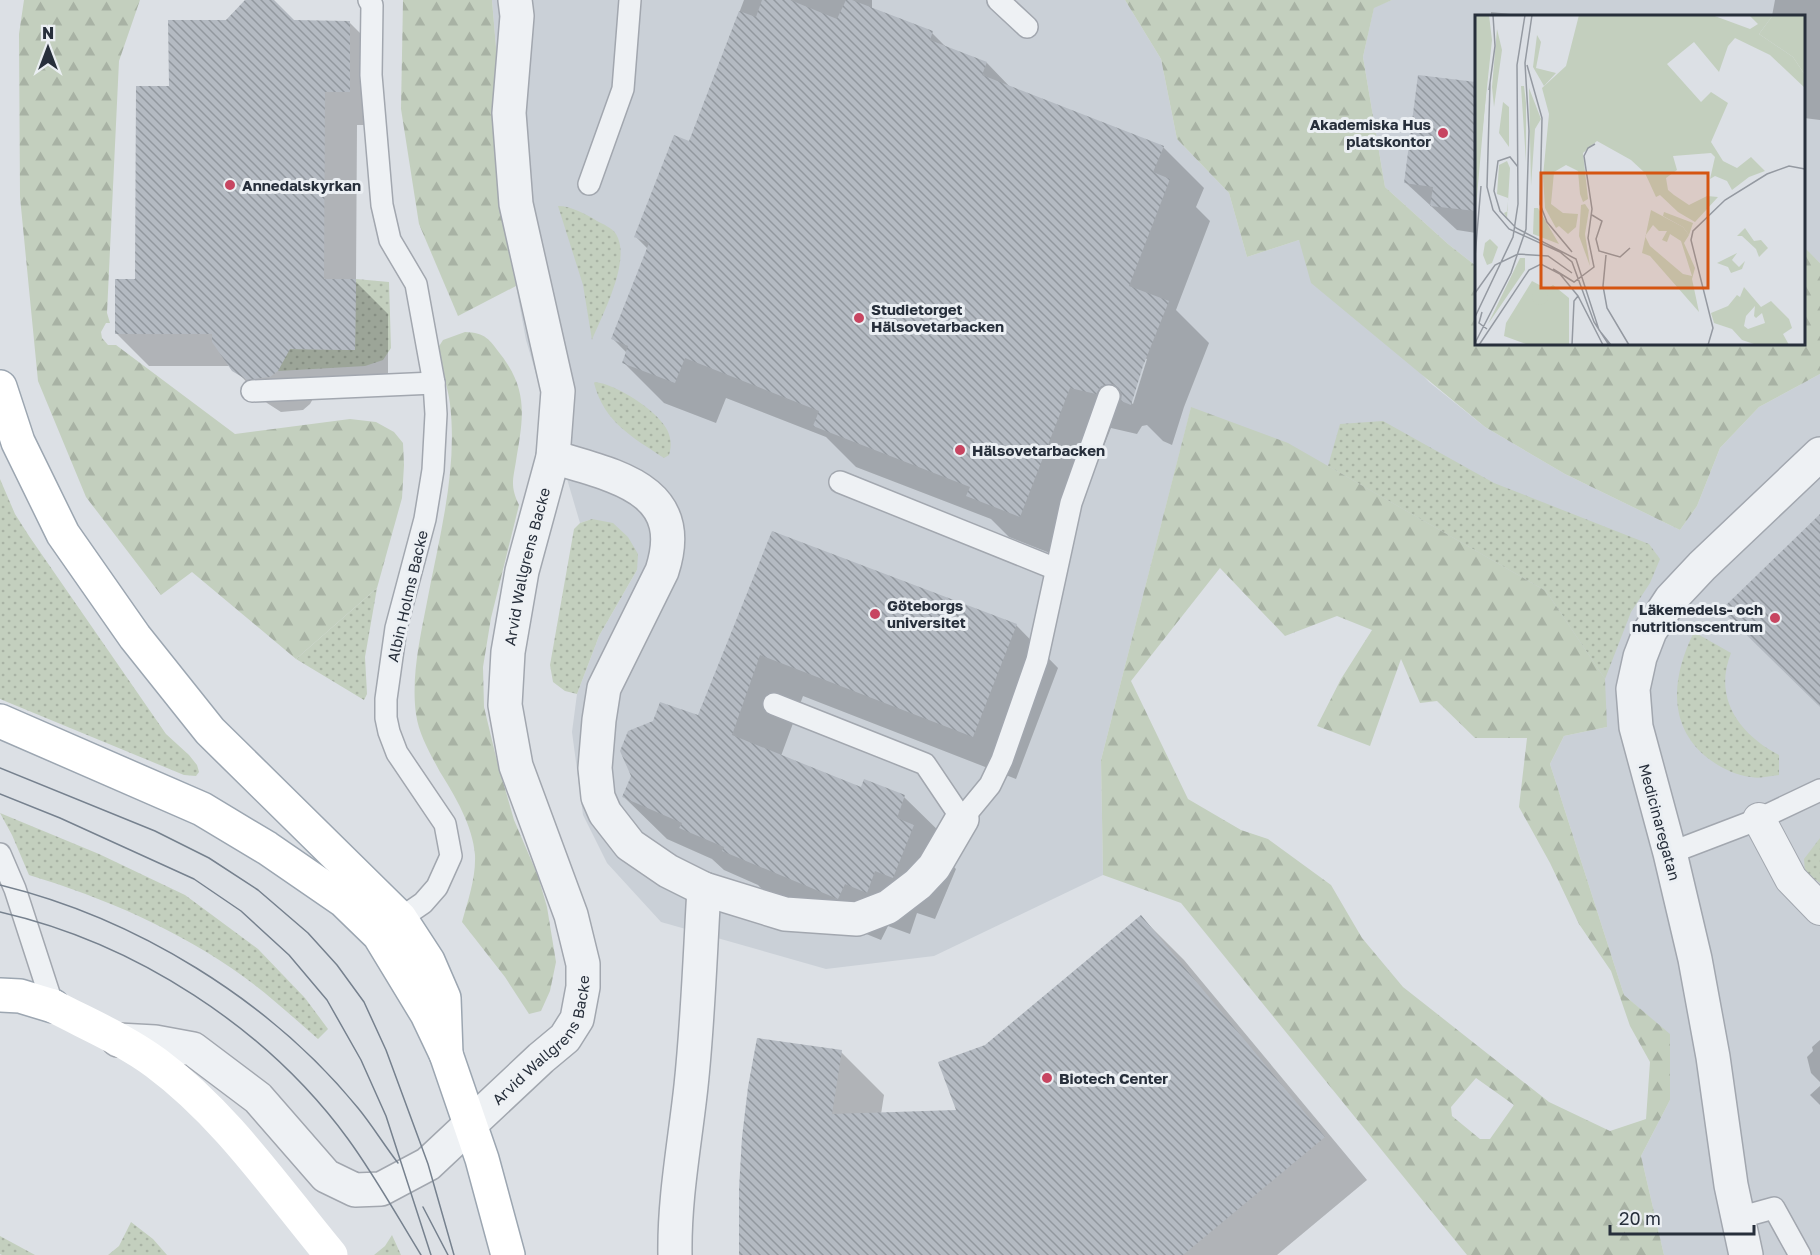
<svg xmlns="http://www.w3.org/2000/svg" width="1820" height="1255" viewBox="0 0 1820 1255" font-family="'Golos Text',sans-serif">
<defs>
<pattern id="grass-dots" width="8" height="8" patternUnits="userSpaceOnUse" patternTransform="scale(1.5)"><rect width="8" height="8" fill="#c3cfbe"/><path d="M2 2h.1M6 6h.1" fill="none" stroke="#a8b2a4" stroke-width="1.8" stroke-linecap="round"/></pattern>
<pattern id="forest-firs" width="22" height="20" patternUnits="userSpaceOnUse" patternTransform="scale(1.5)"><rect width="22" height="20" fill="#c3cfbe"/><path d="M5 1l3.5 6h-7zM16 11l3.5 6h-7z" fill="#a8b2a4"/></pattern>
<pattern id="building-back-hatch" width="6" height="6" patternUnits="userSpaceOnUse" patternTransform="scale(1.5)"><rect width="6" height="6" fill="#b4bac2"/><path d="M-1 5l2 2M0 0l6 6M5-1l2 2" fill="none" stroke="#92989f"/></pattern>
</defs>
<rect width="100%" height="100%" fill="#dce0e5"/>
<!-- built -->
<g fill="#cad0d7">
<polygon points="492,0 1125,0 1161,59 1177,139 1229,193 1247,257 1299,240 1429,382 1485,427 1565,474 1680,530 1697,506 1720,448 1759,407 1820,374 1820,1255 1664,1255 1641,1156 1670,1100 1670,1035 1624,995 1550,764 1564,736 1607,727 1191,408 1101,760 1103,875 934,956 826,969 661,922 607,863 583,815 572,732 577,694 599,636 637,570 592,519 580,523 526,340 516,286"/>
<polygon points="1392,0 1820,0 1820,263 1804,248 1804,16 1476,16 1476,266 1448,244 1385,187 1363,57 1374,7"/>
</g>
<!-- grass -->
<g fill="url(#grass-dots)">
<path d="M 558,206 C 571,206 586,214 597,221 C 603,224 612,228 616,234 C 632,260 602,315 592,340 L 583,285 Z"/>
<polygon points="356,279 389,282 391,348 383,360 365,366 278,371 285,349 355,350"/>
<path d="M 595,382 C 616,384 656,410 666,428 C 671,436 672,446 669,455 L 664,458 C 632,437 604,422 594,383 Z"/>
<polygon points="1383,421 1494,483 1649,544 1660,559 1650,583 1631,612 1605,679 1546,591 1328,466 1340,424"/>
<polygon points="0,479 15,514 29,536 166,734 189,755 197,765 199,772 196,776 184,775 0,699"/>
<polygon points="592,519 613,523 628,537 638,554 637,570 599,636 577,694 565,691 553,682 550,665 574,529 580,523"/>
<polygon points="377,588 365,657 367,694 364,700 296,659"/>
<path d="M 1694,632 L 1731,653 C 1713,698 1739,734 1779,755 L 1779,775 C 1770,776 1760,779 1751,777 C 1735,775 1721,768 1709,759 C 1666,726 1672,676 1694,632 Z"/>
<path d="M 0,813 L 99,854 L 185,895 L 258,949 L 305,998 L 328,1029 L 318,1039 C 294,1018 270,996 244,977 C 179,930 105,898 29,875 L 12,835 Z"/>
<polygon points="1820,838 1820,883 1805,872 1804,859"/>
<polygon points="131,1222 153,1239 167,1255 108,1255 119,1246"/>
<polygon points="392,1235 401,1255 374,1255 385,1246"/>
<polygon points="0,1236 35,1255 2,1255 0,1254"/>
</g>
<!-- forest -->
<g fill="url(#forest-firs)" fill-rule="evenodd">
<polygon points="24,0 140,0 119,61 107,313 110,323 106,323 101,332 102,338 108,345 116,345 235,434 350,419 376,422 394,432 403,443 404,465 402,498 377,588 296,659 192,572 161,595 86,497 38,381 20,197 19,34"/>
<polygon points="403,0 492,0 516,286 458,316 419,224 401,109"/>
<polygon points="1125,0 1392,0 1374,8 1363,57 1385,187 1448,244 1476,266 1476,344 1804,344 1804,247 1820,263 1820,374 1759,407 1720,448 1697,506 1680,530 1565,474 1485,427 1311,283 1299,240 1247,257 1229,193 1177,139 1161,59"/>
<path d="M 465,332 C 486,333 489,339 501,355 C 529,391 523,419 516,461 C 513,480 510,486 519,505 L 491,618 L 483,667 L 484,707 L 496,757 L 514,820 L 538,876 L 547,907 L 556,962 L 550,991 L 541,1011 L 529,1014 L 505,977 L 462,922 C 468,900 476,878 475,855 C 473,826 455,796 440,772 C 430,753 419,735 416,714 C 411,677 420,638 427,602 C 439,538 458,470 450,404 C 448,386 441,369 436,351 L 443,340 Z"/>
<path d="M 1191,407 L 1288,443 L 1546,591 L 1605,679 L 1607,727 L 1564,736 L 1550,764 L 1624,995 L 1670,1034 L 1670,1100 L 1641,1156 L 1664,1255 L 1467,1255 L 1181,903 L 1103,875 L 1101,760 ZM 1220,568 L 1285,636 L 1337,616 L 1372,630 L 1341,679 L 1317,726 L 1370,746 L 1401,659 L 1420,703 L 1437,701 L 1475,738 L 1527,738 L 1519,807 L 1550,863 L 1579,924 L 1611,971 L 1630,1026 L 1650,1062 L 1646,1119 L 1610,1131 L 1549,1102 L 1403,987 L 1362,938 L 1331,885 L 1268,839 L 1241,830 L 1188,799 L 1131,681 ZM 1476,1078 L 1514,1105 L 1490,1139 L 1480,1139 L 1452,1116 L 1451,1107 Z"/>
</g>
<!-- shadow -->
<g fill="#0003" fill-rule="evenodd">
<polygon points="252,0 272,0 294,22 350,23 383,56 383,125 357,125 356,282 388,314 388,382 323,381 310,404 303,410 281,412 267,403 231,366 149,366 116,333 137,281 170,87 227,22"/>
<path d="M 744,0 L 872,0 L 872,9 L 932,33 L 948,49 L 987,63 L 1012,89 L 1163,147 L 1204,188 L 1196,207 L 1210,221 L 1176,310 L 1209,343 L 1184,407 L 1172,445 L 1163,441 L 1147,425 L 1142,426 L 1137,434 L 1111,428 L 1060,557 L 1009,537 L 991,519 L 856,467 L 826,437 L 726,398 L 716,423 L 664,403 L 623,362 L 627,353 L 613,339 L 648,249 L 636,237 L 690,143 ZM 1144,358 L 1147,359 L 1133,404 L 1130,402 Z"/>
<polygon points="1775,0 1820,0 1820,120 1804,118 1804,16 1772,16"/>
<polygon points="1491,12 1530,16 1491,16"/>
<polygon points="1419,76 1476,84 1476,233 1457,230 1406,183"/>
<polygon points="772,533 1016,625 1058,668 1016,779 803,696 781,756 861,789 904,797 947,839 941,854 956,869 935,919 917,913 910,934 888,926 881,940 766,893 758,885 724,870 712,859 667,839 624,797 699,717"/>
<polygon points="1141,917 1184,960 1367,1180 1277,1255 741,1255 841,1052 884,1095 881,1114 958,1111 986,1046"/>
<polygon points="1820,1040 1820,1082 1811,1073 1807,1057 1813,1051 1812,1047"/>
<polygon points="1820,1086 1820,1105 1810,1095"/>
</g>
<!-- building -->
<g fill="url(#building-back-hatch)">
<polygon points="245,0 274,0 294,20 350,21 350,92 325,92 324,279 356,279 355,350 290,349 278,371 270,377 247,380 232,371 212,342 212,334 115,334 115,279 135,279 136,86 169,86 168,20 226,20"/>
<polygon points="762,0 790,0 837,19 846,0 852,0 933,31 930,40 987,62 982,75 1164,146 1153,172 1170,179 1129,286 1169,301 1143,366 1131,405 1121,401 1122,394 1119,388 1113,384 1101,386 1096,394 1070,388 1020,517 966,496 970,487 813,426 819,411 685,358 675,383 622,363 628,346 611,339 649,243 634,237 674,135 689,141 739,11 756,17"/>
<polygon points="1418,75 1476,82 1476,211 1430,206 1433,187 1404,183"/>
<polygon points="1820,514 1820,707 1721,610"/>
<polygon points="772,531 1017,624 973,737 760,655 732,735 861,787 864,779 905,795 897,818 914,825 893,878 875,871 867,893 845,884 838,899 722,851 724,847 679,828 682,823 622,797 631,776 620,751 628,731 653,721 660,702 698,715"/>
<polygon points="1141,915 1325,1137 1183,1255 739,1255 739,1189 742,1137 748,1087 757,1038 842,1050 832,1114 956,1110 938,1062 985,1045"/>
</g>
<g fill="none" stroke-linecap="round" stroke-linejoin="round">
<defs>
<g id="service">
<polyline points="369,0 372,5 371,75 382,205 390,240 416,284 434,383 436,414 433,470 425,519 396,628 386,699 386,718 389,732 397,753 445,824 451,856 437,887 423,903 391,925"/>
<polyline points="998,0 1027,27"/>
<polyline points="589,184 623,89 630,0"/>
<polyline points="252,391 434,383"/>
<polyline points="840,482 1056,569"/>
<polyline points="774,704 925,764 962,819 990,785 1002,760 1037,660 1071,503 1109,396"/>
<polyline points="1670,853 1759,819 1820,790"/>
<polyline points="0,854 15,889 53,1006"/>
<polyline points="1738,1218 1774,1208 1800,1255"/>
</g>
<polyline id="pedestrian" points="1759,819 1791,879 1820,909"/>
<g id="minor">
<path d="M 553,457 C 614,476 689,488 662,571 L 604,688 L 599,720 L 595,768 L 598,797 L 605,813 L 630,845 L 668,871 L 704,889 L 785,914 L 857,919 L 888,907 L 918,884 L 934,867 L 962,819"/>
<path id="s1" d="M 118,1040 L 155,1042 L 193,1049 L 258,1098 L 326,1176 L 355,1190 L 381,1189 L 428,1164 L 541,1058 L 565,1038 L 577,1019 L 583,987 L 583,964 L 571,915 L 516,766 L 505,705 L 508,652 L 522,571 L 553,457 L 558,391 L 516,204 L 509,113 L 517,16 L 515,0"/>
<path d="M 675,1255 C 674,1198 685,1142 691,1086 C 698,1021 700,955 704,889"/>
<polyline points="1746,1255 1731,1185 1713,1057 1695,959 1670,853 1636,727 1633,689 1640,657 1650,631 1671,599 1702,566 1820,454"/>
</g>
<g id="primary">
<polyline points="0,387 18,442 63,534 135,637 210,731 400,918 428,961 444,998 446,1054"/>
<polyline points="0,721 202,809 267,848 344,901 379,935 427,1014 446,1054 482,1159 508,1255"/>
<polyline points="0,995 20,996 53,1006"/>
</g>
</defs>
<!-- service casing -->
<use href="#service" stroke="#a2a7af" stroke-width="24"/>
<!-- pedestrian casing -->
<use href="#pedestrian" stroke="#a2a7af" stroke-width="34"/>
<!-- minor casing -->
<use href="#minor" stroke="#a2a7af" stroke-width="36"/>
<!-- primary casing -->
<use href="#primary" stroke="#9ca6b1" stroke-width="36"/>
<!-- service -->
<use href="#service" stroke="#eef1f4" stroke-width="21"/>
<!-- pedestrian -->
<use href="#pedestrian" stroke="#eef1f4" stroke-width="32"/>
<!-- minor -->
<use href="#minor" stroke="#eef1f4" stroke-width="33"/>
<!-- secondary -->
<path stroke="#fff" stroke-width="33" d="M 53,1006 C 87,1024 125,1040 156,1063 C 226,1115 276,1189 331,1255"/>
<!-- primary -->
<use href="#primary" stroke="#fff" stroke-width="33"/>
<!-- tram -->
<g stroke="#76818e" stroke-width="1.5">
<polyline points="0,768 155,831 209,858 258,890 308,933 337,965 364,1002 386,1050 428,1164 454,1255"/>
<polyline points="0,794 60,818 194,879 241,911 289,955 327,1000 361,1060 386,1116 431,1255"/>
<path d="M 0,885 C 135,918 269,999 358,1108 C 372,1125 384,1145 398,1163"/>
<path d="M 0,912 C 135,943 266,1027 348,1139 C 375,1176 397,1216 421,1255"/>
<polyline points="423,1207 448,1255"/>
</g>
</g>
<!-- markers -->
<g fill="#c74561" stroke="#ebeff3" stroke-width="2">
<circle cx="1443" cy="133" r="6"/>
<circle cx="230" cy="185" r="6"/>
<circle cx="859" cy="318" r="6"/>
<circle cx="960" cy="450" r="6"/>
<circle cx="875" cy="614" r="6"/>
<circle cx="1775" cy="618" r="6"/>
<circle cx="1047" cy="1078" r="6"/>
</g>
<g text-anchor="middle" dominant-baseline="central" stroke-width="6" stroke-linejoin="round" paint-order="stroke">
<!-- poi labels -->
<g font-size="15" font-weight="bold" fill="#272f3b" stroke="#ebeff3" text-anchor="start">
<text x="1431" y="124" text-anchor="end">Akademiska Hus<tspan x="1431" dy="17">platskontor</tspan></text>
<text x="242" y="185">Annedalskyrkan</text>
<text x="871" y="309">Studietorget<tspan x="871" dy="17">Hälsovetarbacken</tspan></text>
<text x="972" y="450">Hälsovetarbacken</text>
<text x="887" y="605">Göteborgs<tspan x="887" dy="17">universitet</tspan></text>
<text x="1763" y="609" text-anchor="end">Läkemedels- och<tspan x="1763" dy="17">nutritionscentrum</tspan></text>
<text x="1059" y="1078">Biotech Center</text>
</g>
<!-- street labels -->
<g font-size="15" fill="#272f3b" stroke="#ebeff3">
<text stroke="none"><textPath href="#s1" startOffset="1048">Arvid Wallgrens Backe</textPath></text>
<text transform="translate(407 596) rotate(-77)">Albin Holms Backe</text>
<text transform="translate(1660 822) rotate(75)">Medicinaregatan</text>
<text stroke="none"><textPath href="#s1" startOffset="544">Arvid Wallgrens Backe</textPath></text>
</g>
</g>
<!-- overview -->
<g transform="translate(1475 15)">
<rect width="330" height="330" fill="#dce0e5"/>
<path d="M 0,0 L 14,0 L 17,25 L 0,184 ZM 22,14 L 27,35 L 19,92 L 17,72 ZM 62,20 L 66,27 L 61,53 L 81,58 L 69,71 L 58,52 ZM 46,71 L 49,71 L 51,88 L 51,147 ZM 54,73 L 66,104 L 60,114 L 56,171 ZM 28,87 L 34,92 L 34,132 L 24,118 ZM 32,146 L 35,153 L 32,203 L 29,198 L 33,196 L 33,183 L 22,179 L 24,150 ZM 59,193 L 63,193 L 84,229 L 58,219 ZM 189,197 L 218,208 L 214,220 L 208,212 L 188,201 ZM 270,213 L 279,226 L 286,225 L 293,233 L 284,242 L 281,234 L 267,221 L 262,221 ZM 15,224 L 23,232 L 17,248 L 12,250 L 8,240 L 10,228 ZM 262,238 L 257,245 L 264,252 L 270,246 L 267,254 L 256,258 L 253,252 L 242,248 ZM 45,243 L 50,243 L 50,255 L 13,309 ZM 57,266 L 72,274 L 78,270 L 94,283 L 94,330 L 54,330 L 29,321 L 31,308 Z" fill="#c3cfbe"/>
<path d="M 104,0 L 237,0 L 275,14 L 283,9 L 274,0 L 298,0 L 284,19 L 318,42 L 330,60 L 330,73 L 295,40 L 260,23 L 253,31 L 244,57 L 219,27 L 192,49 L 226,87 L 236,77 L 253,88 L 236,127 L 248,146 L 262,153 L 276,142 L 290,156 L 274,162 L 257,175 L 252,166 L 240,161 L 235,164 L 240,142 L 236,138 L 198,141 L 202,155 L 191,163 L 193,175 L 199,180 L 214,190 L 232,181 L 243,182 L 220,207 L 203,197 L 185,180 L 181,182 L 170,158 L 156,145 L 122,126 L 108,138 L 113,184 L 108,187 L 105,179 L 103,156 L 91,150 L 79,157 L 76,189 L 88,198 L 103,199 L 101,212 L 93,219 L 84,211 L 81,213 L 70,193 L 68,161 L 74,99 L 67,73 L 91,51 ZM 7,55 L 13,56 L 0,204 L 0,85 L 4,72 L 2,57 ZM 110,189 L 114,195 L 110,219 L 115,251 L 104,221 L 106,190 ZM 176,195 L 208,212 L 214,220 L 209,228 L 220,253 L 217,264 L 224,297 L 175,241 L 167,238 ZM 178,210 L 184,216 L 192,216 L 187,225 L 192,227 L 195,219 L 206,226 L 217,261 L 208,259 L 175,231 L 170,221 ZM 269,272 L 286,292 L 296,286 L 314,304 L 317,313 L 308,319 L 314,330 L 282,330 L 267,325 L 257,314 L 239,308 L 236,298 L 253,291 L 262,280 L 265,282 ZM 280,291 L 279,301 L 281,303 L 287,298 L 290,308 L 273,314 L 269,311 L 271,301 Z" fill="#c3cfbe" fill-rule="evenodd"/>
<path d="M 298,0 L 330,0 L 330,60 L 318,42 L 284,19 ZM57 282a8 8 0 1 1 16 0a8 8 0 1 1-16 0Z" fill="#c3cfbe"/>
<path fill="none" stroke="#9499a1" stroke-width="1.5" d="M 52,50 L 67,103 L 65,189 L 72,207 L 97,237M 15,68 L 12,172 L 18,195 L 34,214 L 85,237 L 97,247 L 119,307 L 134,330M 14,75 L 20,31 L 18,0M 43,152 L 35,142 L 23,146 L 19,176 L 25,196 L 41,213 L 101,244 L 124,315 L 136,330M 117,200 L 127,206 L 121,224 L 124,236 L 145,242 L 155,233M 131,240 L 128,271 L 132,293 L 154,330M 0,242 L 6,171M 78,254 L 99,267 L 119,252 L 113,223 L 117,194 L 109,141 L 113,133 L 120,129M 0,278 L 20,250 L 43,239 L 73,241 L 97,258M 7,297 L 4,308 L 12,314M 0,302 L 38,222 L 43,189 L 42,50 L 50,0M 0,328 L 36,258 L 51,214 L 54,116 L 50,48 L 57,0M 4,330 L 54,255 L 66,249 L 85,259 L 103,281 L 128,330M 97,330 L 99,286 L 103,281M 233,330 L 238,313 L 216,225 L 218,216 L 250,185 L 292,159 L 314,151 L 330,154"/>
<path fill="#d55511" fill-opacity="0.15" stroke="#d55511" stroke-width="3" d="M 66,158 L 233,158 L 233,273 L 66,273 Z"/>
<rect width="330" height="330" fill="none" stroke="#272f3b" stroke-width="3"/>
</g>
<!-- north arrow -->
<g transform="translate(48 48)" stroke="#ebeff3" stroke-width="4.5" paint-order="stroke">
<path d="M0-4.5L10 22L0 15L-10 22Z" fill="#272f3b"/>
<text y="-9" font-size="16" font-weight="bold" text-anchor="middle" fill="#272f3b">N</text>
</g>
<!-- scale -->
<path d="M1610 1225v9h144v-9" fill="none" stroke="#272f3b" stroke-width="3"/>
<text x="1619" y="1225" font-size="18" fill="#272f3b" stroke="#ebeff3" stroke-width="4.5" paint-order="stroke">20 m</text>
</svg>
